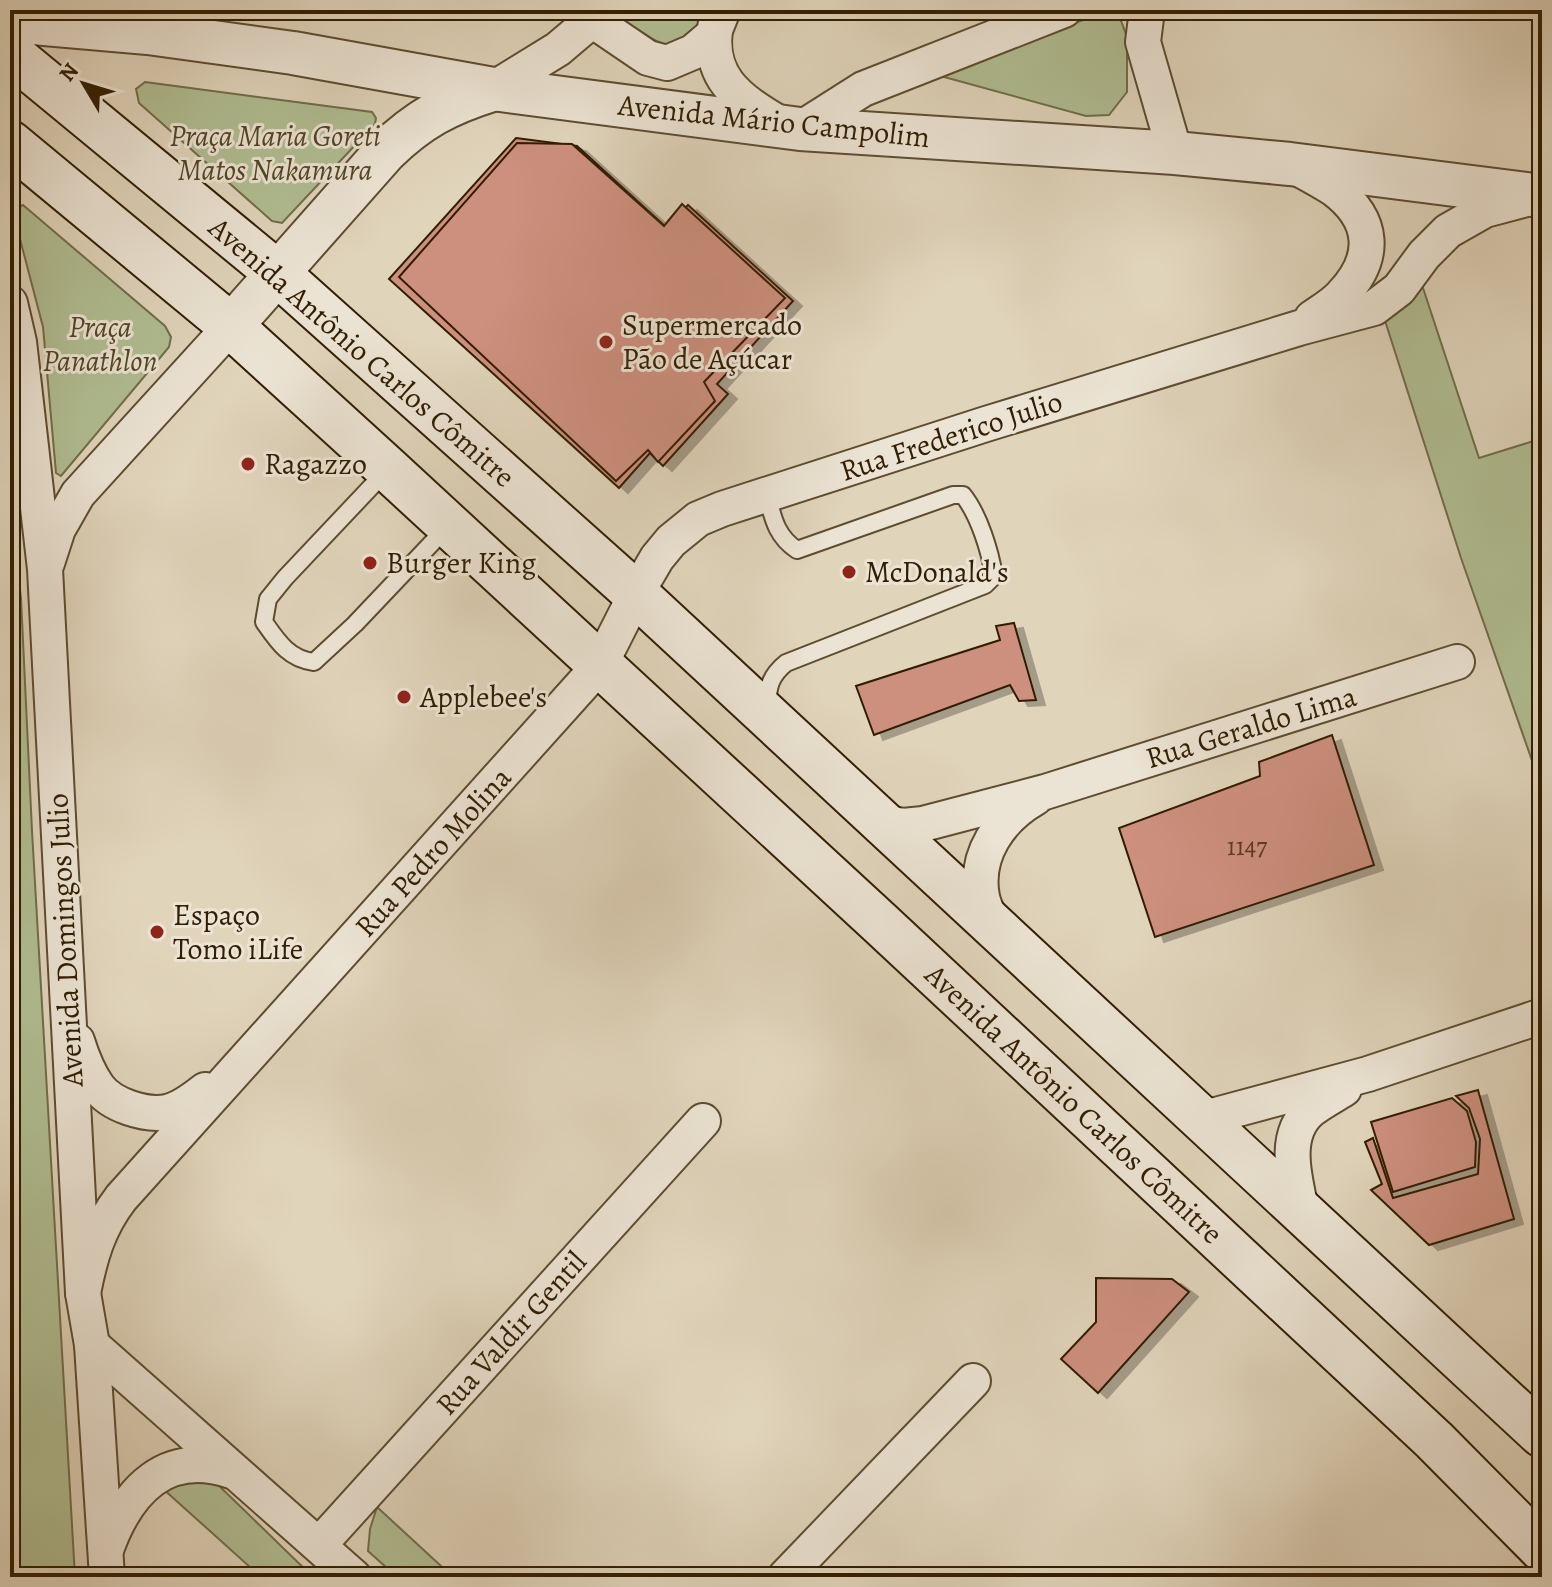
<svg xmlns="http://www.w3.org/2000/svg" width="1552" height="1587" viewBox="0 0 1552 1587" font-family="Alegreya,serif">
<defs>
<filter id="shadow"><feDropShadow dx="9" dy="5" stdDeviation="0" flood-color="#0004"/></filter>
</defs>
<rect width="100%" height="100%" fill="#e0d4bb"/>
<filter id="stains"><feTurbulence type="fractalNoise" baseFrequency=".0025" numOctaves="4"/><feColorMatrix values="0 0 0 0 .2 0 0 0 0 .09 0 0 0 0 .02 0 0 0 .5 -.17"/></filter>
<radialGradient id="worn" r=".72"><stop offset=".6" stop-color="#630" stop-opacity="0"/><stop offset="1" stop-color="#630" stop-opacity=".3"/></radialGradient>
<!-- green -->
<g fill="#b0bd92" stroke="#716e4a" stroke-width="2">
<path d="M 618,10 L 706,10 C 702,26 688,42 670,44 C 660,45 648,36 640,31 C 630,26 621,23 615,12 Z"/>
<polygon points="1099,14 1120,18 1127,37 1127,92 1109,115 1086,116 937,75"/>
<polygon points="145,82 372,112 376,118 375,124 282,223 272,221 139,103 136,89"/>
<polygon points="23,205 165,326 171,337 169,347 61,476 56,473 43,327 14,216 15,209"/>
<polygon points="1423,288 1479,458 1540,439 1542,447 1542,789 1461,558 1380,305"/>
<polygon points="10,503 21,598 32,831 75,1577 10,1577"/>
<polygon points="211,1478 313,1577 261,1577 161,1487"/>
<polygon points="377,1507 453,1577 397,1577 368,1551 370,1529"/>
</g>
<!-- building -->
<g fill="#cd8f7e" stroke="#321e02" stroke-width="2" filter="url(#shadow)">
<polygon points="516,138 577,146 667,228 688,205 793,301 717,384 728,394 663,466 650,453 619,488 389,279"/>
<polygon points="517,143 572,144 664,226 682,204 785,298 704,382 715,401 658,462 648,450 616,481 399,277"/>
<polygon points="1014,623 1036,700 1019,701 1010,685 874,735 856,686 1000,640 996,626"/>
<polygon points="1332,735 1374,865 1155,937 1119,828 1260,776 1259,762"/>
<polygon points="1478,1090 1514,1219 1429,1245 1371,1190 1382,1184 1365,1142 1373,1138 1393,1198 1478,1174 1480,1139 1469,1108 1456,1096"/>
<polygon points="1452,1098 1467,1111 1476,1142 1475,1167 1393,1192 1371,1122"/>
<polygon points="1096,1278 1172,1279 1189,1292 1098,1393 1061,1359 1096,1322"/>
</g>
<g fill="none" stroke-linecap="round" stroke-linejoin="round">
<defs>
<g id="service">
<path d="M 387,470 L 285,578 L 268,599 L 264,622 C 278,642 289,659 314,662 L 355,624 L 448,526"/>
<path d="M 767,706 C 768,687 770,676 786,663 L 985,585 L 994,576 C 990,551 979,515 963,495 L 953,495 L 797,550 C 776,536 773,518 767,495"/>
</g>
<g id="minor">
<polyline points="1147,10 1143,42 1175,153"/>
<path d="M 717,17 C 704,76 736,98 782,125"/>
<polyline points="592,20 648,58 667,63 693,52 713,35 723,10"/>
<polyline points="493,89 558,49 604,10"/>
<polyline points="800,129 863,89 1064,10"/>
<path d="M 1296,167 C 1308,174 1322,181 1334,189 C 1375,220 1377,258 1342,295 C 1334,304 1322,311 1312,318"/>
<polyline points="10,303 19,342 45,569 83,1293 92,1345 107,1577"/>
<polyline points="47,563 58,529 78,494 231,326"/>
<polyline points="882,822 903,826 923,824 1045,792 1457,662"/>
<path d="M 993,927 C 990,917 984,907 982,897 C 974,855 1000,818 1035,798"/>
<path d="M 77,1041 C 82,1057 88,1073 98,1087 C 111,1105 145,1116 167,1112 C 180,1109 195,1098 205,1090"/>
<polyline points="1201,1119 1368,1074 1542,1016"/>
<path d="M 1302,1213 C 1295,1180 1281,1135 1311,1110 C 1321,1102 1333,1096 1344,1089"/>
<path d="M 83,1293 C 90,1257 98,1228 121,1198 L 600,665 L 636,594 L 657,558 L 671,541 L 698,519 L 722,509 L 986,424 L 1299,328 L 1374,308 L 1399,289 L 1424,255 L 1448,231 L 1485,210 L 1530,198"/>
<polyline points="92,1345 354,1577"/>
<polyline points="319,1545 703,1121"/>
<path d="M 107,1547 C 128,1490 166,1449 231,1471"/>
<polyline points="785,1577 973,1381"/>
</g>
<g id="tertiary">
<polyline points="10,21 148,33 293,53 493,89 800,129 1175,153 1290,164 1542,196"/>
<path d="M 231,326 L 385,152 C 419,119 447,104 492,90"/>
</g>
<g id="secondary">
<polyline points="10,53 277,273 636,594 1542,1435"/>
<polyline points="10,143 231,326 388,469 880,923 1434,1440 1542,1549"/>
</g>
</defs>
<!-- service casing -->
<use href="#service" stroke="#5e4c30" stroke-width="20"/>
<!-- minor casing -->
<use href="#minor" stroke="#5e4c30" stroke-width="38"/>
<!-- tertiary casing -->
<use href="#tertiary" stroke="#5e4c30" stroke-width="46"/>
<!-- secondary casing -->
<use href="#secondary" stroke="#321e02" stroke-width="48"/>
<!-- service -->
<use href="#service" stroke="#ebe3d3" stroke-width="16"/>
<!-- minor -->
<use href="#minor" stroke="#ebe3d3" stroke-width="34"/>
<!-- tertiary -->
<use href="#tertiary" stroke="#ebe3d3" stroke-width="42"/>
<!-- secondary -->
<use href="#secondary" stroke="#ebe3d3" stroke-width="44"/>
</g>
<!-- markers -->
<g fill="#8f2418" stroke="#ebe3d3" stroke-width="3">
<circle cx="606" cy="342" r="8"/>
<circle cx="248" cy="464" r="8"/>
<circle cx="370" cy="563" r="8"/>
<circle cx="849" cy="572" r="8"/>
<circle cx="404" cy="697" r="8"/>
<circle cx="157" cy="932" r="8"/>
</g>
<g text-anchor="middle" dominant-baseline="central" stroke-width="6" stroke-linejoin="round" paint-order="stroke">
<!-- number labels -->
<g font-size="26" fill="#593a21">
<text x="1247" y="846">1147</text>
</g>
<!-- street labels -->
<g font-size="30" fill="#321e02" stroke="#ebe3d3">
<text transform="translate(774 121) rotate(6)">Avenida Mário Campolim</text>
<text transform="translate(362 352) rotate(41)">Avenida Antônio Carlos Cômitre</text>
<text transform="translate(951 436) rotate(-18)">Rua Frederico Julio</text>
<text transform="translate(1251 727) rotate(-17)">Rua Geraldo Lima</text>
<text transform="translate(433 852) rotate(-48)">Rua Pedro Molina</text>
<text transform="translate(65 940) rotate(-93)">Avenida Domingos Julio</text>
<text transform="translate(1074 1104) rotate(43)">Avenida Antônio Carlos Cômitre</text>
<text transform="translate(511 1333) rotate(-48)">Rua Valdir Gentil</text>
</g>
<!-- park labels -->
<g font-size="30" font-style="italic" fill="#524626" stroke="#ebe3d3">
<text x="275" y="136">Praça Maria Goreti<tspan x="275" dy="34">Matos Nakamura</tspan></text>
<text x="100" y="327">Praça<tspan x="100" dy="34">Panathlon</tspan></text>
</g>
<!-- poi labels -->
<g font-size="30" fill="#321e02" stroke="#ebe3d3" text-anchor="start">
<text x="622" y="325">Supermercado<tspan x="622" dy="34">Pão de Açúcar</tspan></text>
<text x="264" y="464">Ragazzo</text>
<text x="386" y="563">Burger King</text>
<text x="865" y="572">McDonald's</text>
<text x="420" y="697">Applebee's</text>
<text x="173" y="915">Espaço<tspan x="173" dy="34">Tomo iLife</tspan></text>
</g>
</g>
<!-- margin -->
<rect width="1552" height="1587" fill="none" stroke="#e0d4bb" stroke-width="40"/>
<rect x="12" y="12" width="1528" height="1563" fill="none" stroke="#321e02" stroke-width="4"/>
<rect x="20" y="20" width="1512" height="1547" fill="none" stroke="#321e02" stroke-width="2"/>
<!-- north arrow -->
<g transform="translate(84 84) rotate(308)" stroke="#ebe3d3" stroke-width="6" paint-order="stroke">
<path d="M0-6L14 30L0 20L-14 30Z" fill="#321e02"/>
<text y="-12" font-size="22" font-weight="bold" text-anchor="middle" fill="#321e02">N</text>
</g>
<rect width="100%" height="100%" filter="url(#stains)"/>
<rect width="100%" height="100%" fill="url(#worn)"/>
</svg>
